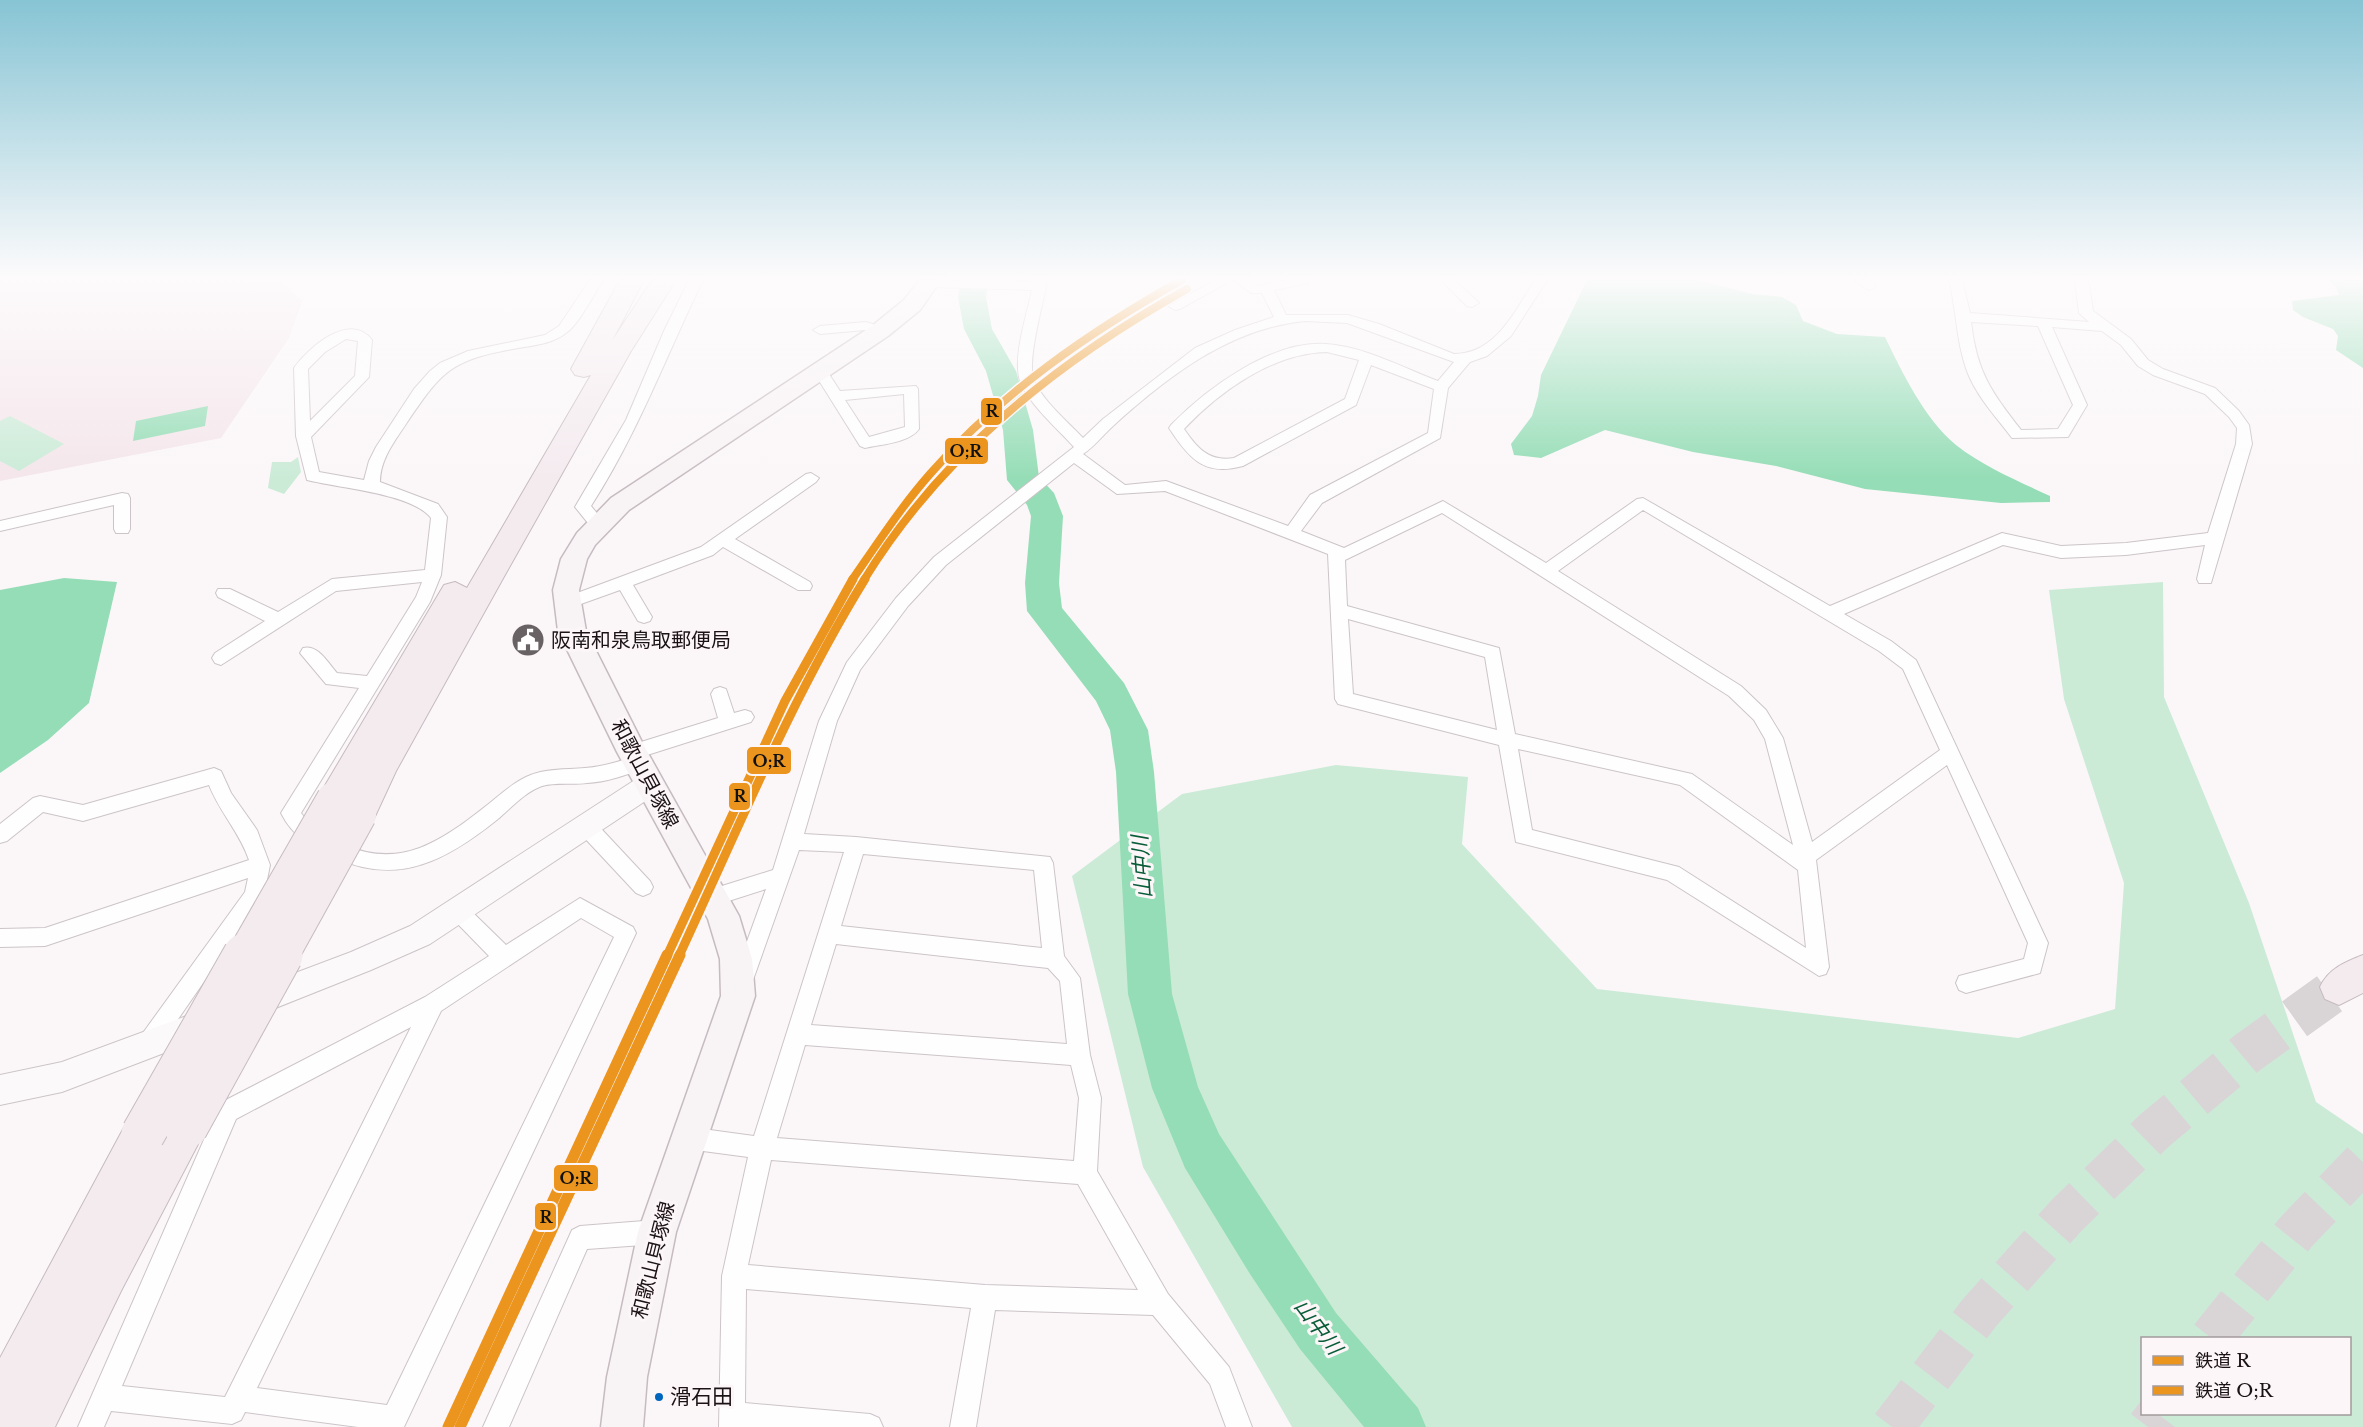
<svg xmlns="http://www.w3.org/2000/svg" width="2363" height="1427" viewBox="0 0 2363 1427" font-family="'Libre Baskerville','Noto Sans JP',serif">
<rect width="100%" height="100%" fill="#fbf7f9"/>
<!-- built -->
<polygon fill="#f4e6eb" points="0,280 279,280 302,301 289,338 221,438 0,481"/>
<!-- green -->
<g fill="#cbebd7" fill-rule="evenodd">
<polygon points="10,416 64,444 19,471 0,461 0,421"/>
<polygon points="298,457 301,472 284,494 268,488 272,462 291,462"/>
<path d="M 2163,582 L 2164,697 L 2249,903 L 2316,1102 L 2363,1134 L 2363,1427 L 1292,1427 L 1143,1167 L 1072,876 L 1182,794 L 1336,765 L 1468,777 L 1462,844 L 1597,989 L 2018,1038 L 2115,1009 L 2124,883 L 2064,699 L 2049,590 ZM 2142,1338 L 2350,1338 L 2350,1414 L 2142,1414 Z"/>
</g>
<!-- water -->
<g fill="#95ddb6">
<path d="M 1587,280 L 1697,280 L 1753,294 L 1782,297 L 1796,305 L 1803,321 L 1837,334 L 1885,337 C 1903,374 1924,418 1956,445 C 1984,467 2018,481 2050,496 L 2050,502 L 2001,503 L 1865,489 L 1776,466 L 1693,452 L 1605,430 L 1541,458 L 1514,455 L 1511,444 L 1532,416 L 1538,396 L 1541,375 Z"/>
<polygon points="2329,280 2363,280 2363,368 2336,350 2338,336 2333,329 2303,317 2293,310 2292,301 2339,295 2336,287"/>
<polygon points="208,406 205,426 133,441 136,421"/>
<polygon points="64,578 117,582 89,703 48,740 0,773 0,590"/>
</g>
<g fill="none" stroke-linecap="round" stroke-linejoin="round">
<!-- river -->
<polygon fill="#95ddb6" fill-rule="evenodd" points="961,280 989,280 986,297 992,329 1016,371 1033,430 1039,477 1054,493 1063,516 1059,583 1062,608 1124,683 1148,730 1154,772 1172,994 1198,1087 1219,1134 1336,1313 1418,1408 1426,1427 1364,1427 1300,1349 1250,1274 1185,1168 1152,1088 1128,994 1116,772 1110,730 1096,701 1027,611 1025,583 1031,516 1027,505 1007,480 1003,430 986,371 964,329 958,297"/>
<!-- highway-tunnel -->
<g stroke="#d9d5d7" stroke-width="43" stroke-dasharray="43 21" stroke-linecap="butt">
<polyline points="2211,1338 2296,1232 2363,1162"/>
<polyline points="1892,1427 1980,1312 2067,1215 2154,1131 2247,1053 2339,987"/>
<polyline points="2148,1427 2158,1414"/>
</g>
<defs>
<g id="street">
<path d="M 590,280 L 603,280 C 594,294 579,324 566,333 C 552,344 535,345 518,348 C 451,360 443,369 406,424 C 394,442 380,460 380,482 L 438,504 L 447,517 L 441,575 L 430,602 L 301,813 C 312,828 329,837 345,845 C 401,870 443,840 486,806 C 499,796 511,784 526,777 C 545,768 565,770 585,768 C 600,767 615,763 629,758 L 625,757 L 623,752 L 625,747 L 718,718 L 711,694 L 714,689 L 720,687 L 726,689 L 734,713 L 745,710 L 751,712 L 754,717 L 751,722 L 641,757 L 647,763 L 645,768 C 626,775 607,782 587,783 C 573,785 556,782 542,786 C 525,792 511,808 498,819 C 448,859 400,887 336,858 C 312,848 293,837 281,813 L 359,688 L 326,684 L 300,653 L 303,648 C 318,644 328,663 337,673 L 367,676 L 416,597 L 422,582 L 336,591 L 221,665 L 215,663 L 212,658 L 215,653 L 265,621 L 218,597 L 216,593 L 218,589 L 230,589 L 278,612 L 332,579 L 425,570 L 431,518 C 412,493 337,488 307,480 L 296,436 L 294,368 C 308,348 350,311 372,340 L 369,377 L 311,437 L 319,472 L 364,480 L 369,461 L 376,447 L 414,389 L 430,371 L 440,363 L 468,351 L 545,335 L 559,326 ZM 346,339 L 358,341 L 355,376 L 310,421 L 308,369 L 325,352 Z"/>
<path d="M 689,280 L 703,280 C 666,356 637,435 591,506 L 606,524 L 604,528 L 592,528 L 575,507 L 626,420 L 664,331 Z"/>
<path d="M 925,280 L 1034,282 L 1035,280 L 1047,280 C 1044,302 1026,361 1034,381 C 1044,402 1067,421 1083,438 L 1103,419 L 1195,348 L 1235,330 L 1274,317 L 1262,293 L 1251,293 L 1234,280 L 1249,280 L 1258,286 L 1286,280 L 1309,280 L 1308,283 L 1274,290 L 1286,315 L 1348,315 L 1379,324 L 1454,354 C 1496,354 1515,311 1535,280 L 1547,280 L 1511,336 L 1487,356 L 1470,362 L 1448,388 L 1440,438 L 1322,503 L 1301,531 L 1344,548 L 1443,501 L 1546,563 L 1637,499 L 1643,498 L 1830,606 L 2002,533 L 2061,546 L 2126,543 L 2208,533 L 2236,444 L 2237,428 L 2229,417 L 2205,394 L 2153,375 L 2138,366 L 2121,345 L 2102,331 L 2052,327 L 2087,405 L 2068,437 L 2012,438 C 1997,418 1979,399 1969,376 C 1956,345 1957,311 1949,280 L 1962,280 L 1970,313 L 2089,322 L 2079,313 L 2075,280 L 2088,280 L 2093,311 L 2131,339 L 2148,360 L 2163,369 L 2215,388 L 2239,411 L 2249,425 L 2252,444 L 2211,583 L 2199,583 L 2197,579 L 2205,545 L 2126,555 L 2061,558 L 2003,545 L 1844,614 L 1891,641 L 1916,660 L 2048,943 L 2040,973 L 1966,993 L 1959,990 L 1956,983 L 1959,976 L 2024,959 L 2028,943 L 1947,765 L 1816,860 L 1829,967 L 1826,974 L 1819,976 L 1667,880 L 1516,842 L 1499,745 L 1338,704 L 1335,699 L 1328,554 L 1165,491 L 1117,494 L 1074,463 L 946,565 L 908,606 L 860,670 L 837,721 L 804,834 L 856,837 L 1050,857 L 1053,863 L 1064,956 L 1080,978 L 1090,1055 L 1101,1098 L 1097,1171 L 1168,1294 L 1229,1367 L 1252,1427 L 1226,1427 L 1210,1384 L 1153,1315 L 995,1310 L 976,1427 L 950,1427 L 971,1308 L 746,1289 L 745,1403 L 870,1414 L 879,1418 L 883,1427 L 719,1427 L 722,1276 L 748,1157 L 688,1149 L 680,1146 L 677,1138 L 680,1130 L 688,1127 L 754,1136 L 844,852 L 799,850 L 753,980 L 750,987 L 743,989 L 736,987 L 733,980 L 766,889 L 713,906 L 706,903 L 703,897 L 706,891 L 773,870 L 819,721 L 847,662 L 896,598 L 934,557 L 1074,447 C 1059,430 1023,399 1019,377 C 1014,353 1027,314 1032,290 L 930,287 L 923,283 ZM 1305,321 L 1347,323 L 1454,362 L 1438,381 C 1403,368 1364,346 1325,344 C 1271,341 1207,388 1171,425 L 1169,428 L 1171,431 C 1191,461 1206,476 1243,466 L 1356,405 L 1371,365 L 1434,389 L 1428,433 L 1310,495 L 1288,526 L 1166,481 L 1125,485 L 1083,454 C 1094,447 1103,435 1113,426 C 1167,377 1230,328 1305,321 ZM 1971,322 L 2038,326 L 2073,405 L 2058,429 L 2021,430 C 1991,391 1977,373 1971,322 ZM 1327,352 L 1359,360 L 1345,399 L 1234,458 C 1209,462 1197,448 1184,429 C 1220,391 1273,353 1327,352 ZM 1643,510 L 1879,651 L 1903,669 L 1940,750 L 1812,842 L 1783,738 L 1766,710 L 1741,686 L 1558,571 ZM 1442,513 L 1729,696 L 1754,720 L 1765,739 L 1793,845 L 1692,774 L 1515,734 L 1499,648 L 1347,606 L 1345,560 ZM 1348,619 L 1485,657 L 1497,730 L 1353,694 ZM 1518,749 L 1680,785 L 1798,870 L 1806,948 L 1679,867 L 1532,830 ZM 863,854 L 1034,870 L 1042,948 L 841,926 ZM 836,944 L 1048,968 L 1060,981 L 1067,1044 L 811,1025 ZM 805,1045 L 1071,1065 L 1079,1098 L 1074,1161 L 777,1138 ZM 771,1160 L 1078,1184 L 1138,1290 L 985,1285 L 748,1265 Z"/>
<polygon points="1216,280 1232,280 1180,309 1175,310 1168,306"/>
<polygon points="1441,280 1454,280 1479,303 1472,307 1467,306"/>
<polygon points="1853,280 1868,280 1876,286 1869,290"/>
<polygon points="866,322 885,328 887,331 880,335 865,330 820,334 813,330 820,326"/>
<path d="M 820,367 L 825,368 L 840,391 L 916,386 L 918,389 L 919,429 C 909,443 882,444 865,448 L 860,446 L 813,371 ZM 904,394 L 905,427 L 869,437 L 845,400 Z"/>
<polygon points="811,473 819,478 816,482 735,539 810,582 812,586 810,590 798,590 723,547 713,555 633,585 652,617 650,621 644,623 638,621 620,590 567,609 561,607 559,603 561,599 701,547 806,474"/>
<polygon points="122,493 128,494 130,498 130,529 128,533 116,533 114,529 114,505 0,531 0,521"/>
<path d="M 214,768 L 221,771 L 231,793 L 257,830 L 270,865 L 264,895 L 156,1051 L 148,1054 L 140,1051 L 137,1044 L 140,1037 L 245,892 L 248,878 L 45,946 L 0,947 L 0,929 L 45,928 L 249,860 C 239,831 220,813 209,785 L 83,821 L 43,812 L 7,841 L 0,843 L 0,824 L 33,798 L 40,796 L 83,805 Z"/>
<polygon points="586,818 593,820 650,881 653,887 650,893 643,896 636,893 579,832 576,826 579,820"/>
<path d="M 580,898 L 633,927 L 636,933 L 404,1427 L 358,1427 L 245,1412 L 241,1420 L 232,1424 L 111,1411 L 104,1427 L 78,1427 L 220,1103 L 425,997 L 489,956 L 450,916 L 447,910 L 450,904 L 457,901 L 464,904 L 506,945 ZM 581,918 L 614,937 L 387,1405 L 257,1388 L 441,1011 ZM 411,1027 L 225,1397 L 122,1386 L 236,1119 Z"/>
<polygon points="657,1220 665,1224 669,1232 665,1240 657,1244 587,1249 509,1427 483,1427 572,1230 580,1226"/>
</g>
<g id="secondary">
<polygon points="650,773 659,776 663,784 659,792 430,944 371,970 253,1017 242,1013 238,1003 242,993 351,952 410,926 641,776"/>
<polygon points="208,1008 219,1012 223,1022 219,1032 62,1092 0,1105 0,1075 62,1062"/>
</g>
<polygon id="primary" points="920,280 941,280 920,310 888,336 629,510 595,545 587,559 579,590 586,631 644,746 739,916 752,959 755,996 676,1232 647,1377 643,1427 601,1427 607,1377 638,1232 721,996 720,959 708,919 617,752 558,631 553,590 561,559 577,533 611,498 872,326 904,300"/>
<g id="highway">
<polygon points="620,280 644,280 612,341 652,280 676,280 631,351 506,573 396,771 371,825 359,829 347,825 341,815 344,810 334,813 322,809 317,799 444,585 455,582 467,588 591,375 584,377 575,375 571,369"/>
<path d="M 2363,955 L 2363,993 L 2339,1005 L 2325,999 L 2320,987 C 2328,969 2345,962 2363,955 Z"/>
<polygon points="186,1107 201,1113 207,1127 121,1291 55,1427 0,1427 0,1358 128,1120 143,1114 158,1120 162,1129 171,1113"/>
</g>
</defs>
<!-- street casing -->
<use href="#street" stroke="#ccc4c8" stroke-width="2"/>
<!-- secondary casing -->
<use href="#secondary" stroke="#ccc4c8" stroke-width="2"/>
<!-- primary casing -->
<use href="#primary" stroke="#c6bbc0" stroke-width="3"/>
<!-- highway casing -->
<use href="#highway" stroke="#c6bbc0" stroke-width="2"/>
<!-- street -->
<use href="#street" fill="#fefefe" fill-rule="evenodd"/>
<!-- secondary -->
<use href="#secondary" fill="#fbf9fa" fill-rule="evenodd"/>
<!-- primary -->
<use href="#primary" fill="#f8f3f5" fill-rule="evenodd"/>
<!-- highway -->
<use href="#highway" fill="#f4ebef" fill-rule="evenodd"/>
<defs>
<g id="highway-bridge-far1">
<polyline points="244,956 334,799"/>
<polyline points="281,956 359,815"/>
</g>
<g id="highway-bridge">
<polyline points="186,1127 281,955"/>
<polyline points="143,1134 245,955"/>
</g>
</defs>
<!-- highway-bridge-far1 casing -->
<use href="#highway-bridge-far1" stroke="#c6bbc0" stroke-width="36" stroke-linecap="butt"/>
<!-- highway-bridge casing -->
<use href="#highway-bridge" stroke="#c6bbc0" stroke-width="45" stroke-linecap="butt"/>
<!-- highway-bridge-far1 -->
<use href="#highway-bridge-far1" stroke="#f4ebef" stroke-width="34"/>
<!-- highway-bridge -->
<use href="#highway-bridge" stroke="#f4ebef" stroke-width="43"/>
<defs>
<path id="rail-1-far2" d="M 852,580 C 877,544 901,507 930,474 C 1001,393 1089,332 1182,280"/>
<polyline id="rail-1-far1" points="667,956 785,701 853,579"/>
<polyline id="rail-1" points="448,1427 667,955"/>
<path id="rail-2-far2" d="M 864,580 C 942,453 1058,361 1187,289"/>
<path id="rail-2-far1" d="M 679,956 C 738,829 791,699 865,579"/>
<polyline id="rail-2" points="460,1427 680,955"/>
</defs>
<!-- rail-1-far2 casing -->
<use href="#rail-1-far2" stroke="#fcf6f8" stroke-width="11"/>
<!-- rail-1-far1 casing -->
<use href="#rail-1-far1" stroke="#fcf6f8" stroke-width="14"/>
<!-- rail-1 casing -->
<use href="#rail-1" stroke="#fcf6f8" stroke-width="16"/>
<!-- rail-2-far2 casing -->
<use href="#rail-2-far2" stroke="#fcf6f8" stroke-width="11"/>
<!-- rail-2-far1 casing -->
<use href="#rail-2-far1" stroke="#fcf6f8" stroke-width="14"/>
<!-- rail-2 casing -->
<use href="#rail-2" stroke="#fcf6f8" stroke-width="16"/>
<!-- rail-1-far2 -->
<use href="#rail-1-far2" stroke="#ec951e" stroke-width="8"/>
<!-- rail-1-far1 -->
<use href="#rail-1-far1" stroke="#ec951e" stroke-width="9"/>
<!-- rail-1 -->
<use href="#rail-1" stroke="#ec951e" stroke-width="11"/>
<!-- rail-2-far2 -->
<use href="#rail-2-far2" stroke="#ec951e" stroke-width="8"/>
<!-- rail-2-far1 -->
<use href="#rail-2-far1" stroke="#ec951e" stroke-width="9"/>
<!-- rail-2 -->
<use href="#rail-2" stroke="#ec951e" stroke-width="11"/>
</g>
<!-- sky -->
<linearGradient id="sky" x2="0" y2="1"><stop stop-color="#87c4d4"/><stop offset="0.58" stop-color="#fdfbfc"/><stop offset="1" stop-color="#fdfbfc" stop-opacity="0"/></linearGradient>
<rect width="2363" height="479" fill="url(#sky)"/>
<!-- icons -->
<defs>
<symbol id="civic-disc" viewBox="-11 -11 22 22"><circle r="9.5" fill="#696265" stroke="#fcf6f8"/><path d="M-.6-6.5H3V-4.5H.6V-3L4-1V1h2V6H-6V1h2V-1L-.6-3ZM-1.2 2.5V6h2.4V2.5Z" fill="#fff"/></symbol>
</defs>
<g fill-rule="evenodd">
<use href="#civic-disc" x="509" y="621" width="38" height="38"/>
</g>
<!-- markers -->
<circle fill="#0065bd" stroke="#fcf6f8" stroke-width="2" cx="659" cy="1397" r="5"/>
<g text-anchor="middle" dominant-baseline="central" stroke-width="6" stroke-linejoin="round" paint-order="stroke">
<!-- poi labels -->
<g font-size="20" fill="#1b1215" stroke="#fcf6f8" text-anchor="start">
<text x="551" y="640">阪南和泉鳥取郵便局</text>
</g>
<!-- street labels -->
<g font-size="20" fill="#1b1215" stroke="#fcf6f8">
<text transform="translate(645 774) rotate(62)">和歌山貝塚線</text>
<text transform="translate(653 1260) rotate(-76)">和歌山貝塚線</text>
</g>
<!-- water labels -->
<g font-size="21" font-style="italic" fill="#085c38" stroke="#fcf6f8">
<text transform="translate(1142 867) rotate(-94)">山中川</text>
<text transform="translate(1318 1327) rotate(53)">山中川</text>
</g>
<!-- near-bus labels -->
<g font-size="21" fill="#1b1215" stroke="#fcf6f8" text-anchor="start">
<text x="670" y="1397">滑石田</text>
</g>
</g>
<g stroke="#fcf6f8" stroke-width="2">
<rect x="980" y="397" width="23" height="29" rx="6" fill="#ec951e"/>
<rect x="944" y="437" width="45" height="28" rx="6" fill="#ec951e"/>
<rect x="746" y="746" width="46" height="29" rx="6" fill="#ec951e"/>
<rect x="728" y="782" width="23" height="29" rx="6" fill="#ec951e"/>
<rect x="553" y="1164" width="46" height="28" rx="6" fill="#ec951e"/>
<rect x="534" y="1202" width="23" height="29" rx="6" fill="#ec951e"/>
</g>
<g font-size="16" text-anchor="middle" font-weight="bold" fill="#111">
<text x="992" y="417">R</text>
<text x="966" y="457">O;R</text>
<text x="769" y="767">O;R</text>
<text x="740" y="802">R</text>
<text x="576" y="1184">O;R</text>
<text x="546" y="1223">R</text>
</g>
<!-- legend -->
<rect x="2141" y="1337" width="210" height="78" fill="#fcf6f8" stroke="#a29b9d" stroke-width="1.5"/>
<rect x="2153" y="1356" width="30" height="9" fill="#ec951e" stroke="#a29b9d" stroke-width="1.5"/>
<text x="2195" y="1367" font-size="18" fill="#1b1215">鉄道 R</text>
<rect x="2153" y="1386" width="30" height="9" fill="#ec951e" stroke="#a29b9d" stroke-width="1.5"/>
<text x="2195" y="1397" font-size="18" fill="#1b1215">鉄道 O;R</text>
</svg>
